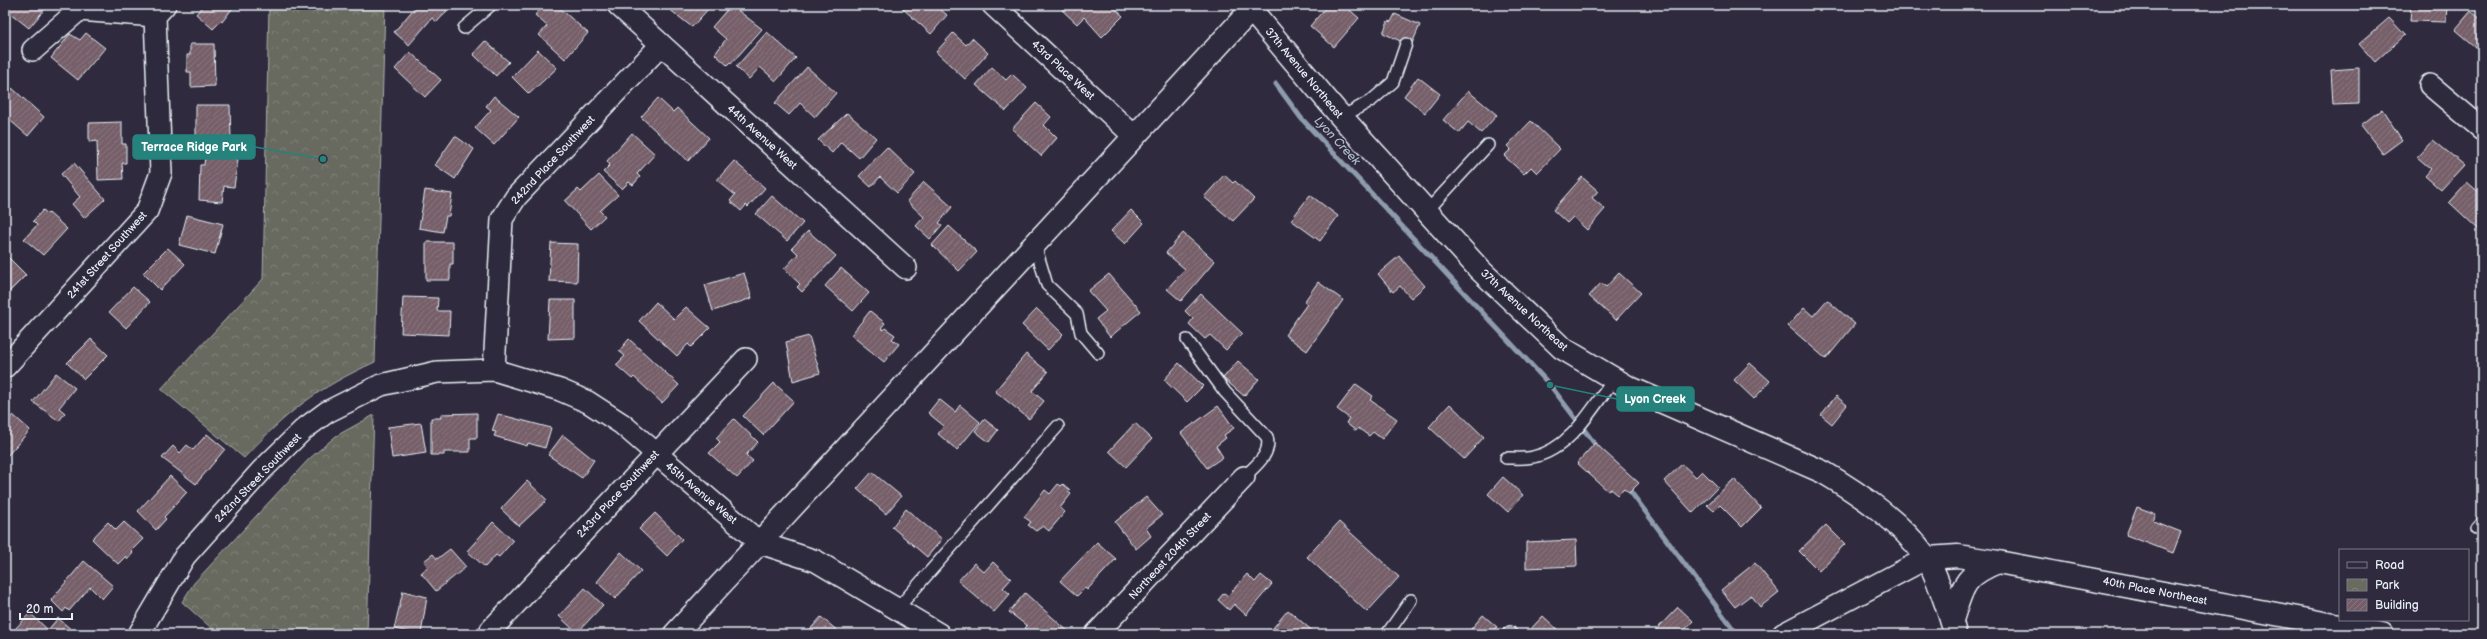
<svg xmlns="http://www.w3.org/2000/svg" width="2487" height="639" viewBox="0 0 2487 639" font-family="'Balsamiq Sans',sans-serif">
<defs>
<pattern id="park-crowns" width="20" height="18" patternUnits="userSpaceOnUse"><rect width="20" height="18" fill="#686b5e"/><path d="M2 6a3 3 0 1 1 6 0M12 15a3 3 0 1 1 6 0" fill="none" stroke="#7e8176"/></pattern>
<pattern id="building-hatch" width="6" height="6" patternUnits="userSpaceOnUse"><rect width="6" height="6" fill="#765e69"/><path d="M-1 1l2-2M0 6l6-6M5 7l2-2" fill="none" stroke="#8a767f"/></pattern>
</defs>
<rect width="100%" height="100%" fill="#2f2a3d"/>
<filter id="ink" filterUnits="userSpaceOnUse"><feTurbulence type="fractalNoise" baseFrequency=".025" numOctaves="2"/><feDisplacementMap in="SourceGraphic" scale="8" xChannelSelector="R" yChannelSelector="G"/><feConvolveMatrix kernelMatrix="1 2 1 2 8 2 1 2 1" color-interpolation-filters="sRGB"/></filter>
<g filter="url(#ink)">
<!-- park -->
<g fill="url(#park-crowns)" stroke="#a8aeab">
<path d="M 269,5 L 385,5 L 375,362 C 316,389 288,411 244,458 L 161,389 L 263,279 Z"/>
<polygon points="374,415 367,634 218,634 182,602 194,583 309,459 336,436"/>
</g>
<g fill="none" stroke-linecap="round" stroke-linejoin="round">
<!-- stream -->
<g stroke="#8e9cae" stroke-width="5">
<polyline points="1276,84 1301,118 1550,385 1598,448"/>
<polyline points="1627,487 1737,634"/>
</g>
</g>
<!-- building -->
<g fill="url(#building-hatch)" stroke="#e8f1f8">
<polygon points="5,5 40,5 45,9 29,28 5,9"/>
<polygon points="204,5 235,5 222,22 221,21 213,29 196,14"/>
<polygon points="417,5 440,5 447,11 437,22 432,18 409,45 394,32"/>
<polygon points="544,5 556,5 588,33 565,59 539,35 547,26 535,15"/>
<polygon points="664,5 705,5 709,8 692,27"/>
<polygon points="731,5 762,29 731,64 730,62 727,65 715,54 726,39 712,27"/>
<polygon points="904,5 935,5 947,15 931,34 901,7"/>
<polygon points="1067,5 1111,5 1123,16 1102,37 1084,17 1077,24 1062,10"/>
<polygon points="1328,5 1344,5 1359,18 1334,47 1310,26"/>
<polygon points="2411,5 2447,5 2446,22 2410,21"/>
<polygon points="2471,11 2482,20 2482,53 2455,30"/>
<polygon points="1395,14 1420,25 1411,46 1383,33 1388,21 1391,22"/>
<polygon points="2389,18 2405,35 2375,62 2359,44"/>
<polygon points="767,32 796,58 776,81 760,67 749,79 736,67"/>
<polygon points="86,33 105,48 78,80 51,58 70,34 80,40"/>
<polygon points="953,33 966,45 972,38 988,53 965,79 936,52"/>
<polygon points="485,41 509,62 496,76 473,54"/>
<polygon points="190,44 214,44 215,86 191,87 191,72 187,72 187,55 190,55"/>
<polygon points="538,50 557,68 529,94 512,77"/>
<polygon points="410,52 441,80 425,97 395,69"/>
<polygon points="807,67 836,93 815,117 800,103 789,115 775,103"/>
<polygon points="992,67 1006,80 1012,74 1027,88 1006,111 976,85"/>
<polygon points="2359,68 2359,104 2333,105 2331,70"/>
<polygon points="1418,77 1440,94 1425,113 1404,96"/>
<polygon points="12,88 44,117 28,136 5,116 5,96"/>
<polygon points="1468,91 1497,115 1481,133 1468,122 1459,133 1443,120"/>
<polygon points="494,96 519,117 494,145 475,128 491,110 486,106"/>
<polygon points="658,98 673,112 677,108 709,138 688,161 641,117"/>
<polygon points="1036,103 1051,117 1044,125 1057,138 1041,156 1012,129"/>
<polygon points="196,105 230,105 231,139 198,142 198,138 196,138"/>
<polygon points="2382,109 2402,140 2383,154 2361,125"/>
<polygon points="847,113 876,138 859,158 841,142 832,153 818,140"/>
<polygon points="1531,121 1560,149 1537,173 1531,167 1524,174 1504,156 1511,149 1507,146"/>
<polygon points="122,122 122,144 126,144 126,163 122,163 123,179 98,180 97,141 89,142 89,123"/>
<polygon points="632,133 655,154 637,174 640,177 633,185 629,182 622,189 603,172 610,165 607,161"/>
<polygon points="455,136 474,149 455,179 435,165"/>
<polygon points="2433,140 2464,165 2441,190 2425,176 2431,169 2417,157"/>
<polygon points="887,147 915,174 897,193 880,177 871,187 859,176"/>
<polygon points="205,155 238,159 234,187 224,186 222,202 199,200 200,165 204,165"/>
<polygon points="734,161 765,188 748,207 746,205 741,211 730,201 735,195 717,180"/>
<polygon points="74,163 105,199 84,218 72,204 80,197 61,174"/>
<polygon points="599,175 618,195 600,211 605,216 591,229 565,201 578,189 581,192"/>
<polygon points="1224,175 1233,183 1235,181 1254,199 1233,221 1204,197"/>
<polygon points="1582,177 1598,191 1592,198 1605,209 1587,230 1573,217 1567,223 1553,210"/>
<polygon points="924,182 952,207 939,223 942,225 930,239 916,226 924,217 907,201"/>
<polygon points="2467,182 2482,195 2482,227 2479,230 2449,202"/>
<polygon points="425,190 452,194 449,216 446,216 443,232 419,228"/>
<polygon points="1310,195 1338,216 1320,241 1291,220"/>
<polygon points="772,196 803,223 787,241 756,214"/>
<polygon points="43,210 48,214 49,213 67,229 43,255 24,239 37,225 33,221"/>
<polygon points="1131,210 1144,223 1125,244 1111,231"/>
<polygon points="187,215 223,224 215,254 179,245"/>
<polygon points="949,226 977,252 959,271 932,245"/>
<polygon points="808,231 836,256 802,292 797,287 800,284 784,269 798,254 792,248"/>
<polygon points="1183,233 1215,261 1181,301 1167,289 1185,269 1166,253"/>
<polygon points="426,242 453,242 453,264 450,264 450,280 426,280"/>
<polygon points="551,243 578,244 577,282 549,281"/>
<polygon points="168,248 185,264 160,290 143,273"/>
<polygon points="1399,256 1425,286 1411,298 1400,286 1393,292 1378,274"/>
<polygon points="9,258 26,275 5,296 5,261"/>
<polygon points="841,268 869,293 853,311 825,286"/>
<polygon points="744,273 752,298 713,311 705,285"/>
<polygon points="1619,273 1641,293 1616,320 1589,296 1601,283 1606,287"/>
<polygon points="1109,274 1141,311 1110,337 1096,319 1106,311 1088,291"/>
<polygon points="1318,282 1343,300 1307,351 1285,335 1307,304 1304,302"/>
<polygon points="133,287 150,302 126,328 109,312"/>
<polygon points="1201,294 1242,333 1226,350 1210,335 1205,339 1189,324 1193,319 1185,311"/>
<polygon points="403,297 438,298 437,311 450,311 449,335 401,333"/>
<polygon points="550,300 575,300 575,338 548,339"/>
<polygon points="1827,300 1855,324 1826,359 1788,326 1804,308 1813,316"/>
<polygon points="656,302 674,319 686,307 710,328 691,347 688,344 677,356 639,321"/>
<polygon points="1037,309 1063,334 1048,350 1022,325"/>
<polygon points="870,311 885,323 881,328 884,330 885,328 895,335 892,339 899,344 884,362 851,335"/>
<polygon points="809,336 820,373 793,381 786,342"/>
<polygon points="91,339 108,355 84,379 67,363"/>
<polygon points="629,339 679,385 662,403 634,377 632,379 616,365 625,356 619,351"/>
<polygon points="1026,354 1048,372 1032,391 1044,401 1029,419 995,391"/>
<polygon points="1238,361 1259,379 1244,396 1223,378"/>
<polygon points="1179,363 1203,386 1187,402 1164,380"/>
<polygon points="1750,363 1770,381 1754,399 1734,380"/>
<polygon points="56,373 75,388 59,408 65,413 59,421 33,402"/>
<polygon points="774,383 794,401 763,435 743,416"/>
<polygon points="1356,384 1373,396 1370,400 1397,419 1382,439 1373,432 1369,436 1358,428 1356,431 1346,423 1349,418 1337,409"/>
<polygon points="1836,396 1847,405 1832,424 1821,415"/>
<polygon points="939,399 955,412 960,405 980,422 957,450 938,434 944,426 928,413"/>
<polygon points="1450,404 1484,437 1464,459 1429,427"/>
<polygon points="1218,406 1234,428 1224,435 1226,438 1216,446 1223,457 1207,468 1181,433"/>
<polygon points="477,413 477,438 470,438 470,452 444,452 444,455 431,455 431,418 441,418 441,414"/>
<polygon points="498,414 551,428 545,448 528,443 527,446 494,436 496,432 492,431"/>
<polygon points="13,415 30,430 7,456 5,454 5,424"/>
<polygon points="734,419 758,442 746,455 753,461 737,478 709,453 720,442 716,438"/>
<polygon points="984,419 998,430 989,442 975,431"/>
<polygon points="421,423 426,453 392,458 388,427"/>
<polygon points="1135,423 1152,439 1126,467 1109,451"/>
<polygon points="207,434 225,449 196,484 162,458 173,446 180,453 187,445 193,450"/>
<polygon points="563,435 594,460 582,478 548,455"/>
<polygon points="1595,443 1639,483 1629,493 1624,489 1618,495 1611,489 1608,491 1577,463"/>
<polygon points="1682,464 1696,477 1702,471 1718,487 1693,513 1664,481"/>
<polygon points="872,472 901,496 886,514 857,489"/>
<polygon points="170,476 187,492 164,517 166,519 156,530 138,511"/>
<polygon points="1503,477 1523,495 1508,512 1488,494"/>
<polygon points="1734,479 1761,508 1742,527 1720,505 1714,511 1707,505"/>
<polygon points="527,481 547,500 519,526 501,509"/>
<polygon points="1058,484 1061,486 1063,484 1070,490 1068,492 1071,494 1060,508 1065,512 1049,531 1043,526 1036,531 1028,525 1031,522 1024,517 1045,490 1050,494"/>
<polygon points="1146,497 1162,515 1146,528 1151,536 1136,549 1115,522"/>
<polygon points="2137,507 2156,514 2153,521 2181,532 2173,553 2126,535"/>
<polygon points="906,509 942,539 927,557 892,527"/>
<polygon points="655,513 682,539 667,556 639,529"/>
<polygon points="108,522 116,530 124,522 143,539 131,551 133,553 128,559 126,556 118,564 92,539"/>
<polygon points="493,522 513,541 499,557 496,555 485,567 467,551"/>
<polygon points="1339,522 1399,577 1367,612 1307,557"/>
<polygon points="1826,525 1845,544 1819,571 1799,551"/>
<polygon points="1576,540 1577,566 1526,568 1526,542"/>
<polygon points="1097,542 1116,559 1087,590 1085,588 1077,596 1060,581"/>
<polygon points="450,549 466,567 436,591 421,573 428,567 424,561 433,554 437,559"/>
<polygon points="621,552 641,571 615,599 597,582"/>
<polygon points="84,561 113,586 102,599 90,587 69,611 66,608 63,612 51,600"/>
<polygon points="993,562 1011,579 1003,588 1010,594 994,612 958,581 974,563 984,572"/>
<polygon points="1755,563 1779,592 1760,607 1751,595 1735,607 1721,590"/>
<polygon points="1247,574 1255,582 1261,575 1272,584 1246,615 1234,604 1229,610 1218,600 1224,593 1228,596"/>
<polygon points="585,588 603,605 577,633 559,616"/>
<polygon points="403,591 427,597 421,634 394,629"/>
<polygon points="1025,593 1070,633 1069,634 1032,634 1025,628 1027,626 1009,612"/>
<polygon points="1678,607 1693,621 1681,634 1655,634 1654,632"/>
<polygon points="1288,610 1316,634 1281,634 1273,628"/>
<polygon points="30,613 48,630 58,618 74,632 71,634 20,634 15,629"/>
<polygon points="1483,615 1497,627 1491,634 1477,634 1471,629"/>
<polygon points="1543,616 1558,630 1554,634 1526,634"/>
<polygon points="821,617 839,632 837,634 806,634"/>
</g>
<g fill="none" stroke-linecap="round" stroke-linejoin="round">
<defs>
<g id="lane">
<polyline points="464,28 491,5"/>
<polyline points="1342,117 1372,100 1393,82 1406,44"/>
<polyline points="1427,211 1488,145"/>
<polyline points="1035,245 1047,285 1077,314 1081,333 1098,353"/>
<path d="M 1187,340 L 1225,392 L 1267,437 C 1272,454 1255,466 1244,477"/>
<path d="M 1506,458 C 1514,458 1525,459 1533,457 C 1571,449 1593,407 1614,379"/>
<polyline points="2477,528 2482,522"/>
<polyline points="897,609 1058,426"/>
<polyline points="1387,634 1411,600"/>
<polyline points="1508,634 1510,632"/>
</g>
<g id="street">
<polyline points="618,5 906,268"/>
<polyline points="993,5 1134,136"/>
<polyline points="33,50 79,10 155,16"/>
<polyline points="2430,85 2482,129"/>
<polyline points="5,367 147,211 161,173 155,16 165,5"/>
<polyline points="494,370 502,219 516,197 661,45"/>
<polyline points="491,630 746,359"/>
<polyline points="139,634 185,556 262,470 304,429 327,412 381,385 437,372 494,370 560,390 588,402 622,424 760,543 816,561 939,634"/>
<polyline points="1096,634 1244,477"/>
<polyline points="1783,634 1927,558"/>
</g>
<g id="secondary">
<path d="M 1247,5 L 1337,112 L 1480,270 L 1562,348 L 1628,387 L 1823,472 C 1860,494 1900,521 1926,557 C 1935,570 1951,617 1955,634"/>
<polyline points="1927,558 1958,556 1998,562 2382,634"/>
<path d="M 1952,620 C 1963,586 1963,576 1998,562"/>
<polyline points="675,634 1251,10"/>
</g>
</defs>
<!-- lane casing -->
<use href="#lane" stroke="#e8f1f8" stroke-width="14"/>
<!-- street casing -->
<use href="#street" stroke="#e8f1f8" stroke-width="24"/>
<!-- secondary casing -->
<use href="#secondary" stroke="#e8f1f8" stroke-width="25"/>
<!-- lane -->
<use href="#lane" stroke="#2f2a3d" stroke-width="11"/>
<!-- street -->
<use href="#street" stroke="#2f2a3d" stroke-width="21"/>
<!-- secondary -->
<use href="#secondary" stroke="#2f2a3d" stroke-width="22"/>
</g>
</g>
<g text-anchor="middle" dominant-baseline="central" stroke-width="3" stroke-linejoin="round" paint-order="stroke">
<!-- street labels -->
<g font-size="11" fill="#e8f1f8" stroke="#2f2a3d">
<text transform="translate(1063 70) rotate(43)">43rd Place West</text>
<text transform="translate(1304 73) rotate(50)">37th Avenue Northeast</text>
<text transform="translate(762 137) rotate(42)">44th Avenue West</text>
<text transform="translate(553 160) rotate(-47)">242nd Place Southwest</text>
<text transform="translate(107 255) rotate(-48)">241st Street Southwest</text>
<text transform="translate(1524 310) rotate(43)">37th Avenue Northeast</text>
<text transform="translate(258 478) rotate(-46)">242nd Street Southwest</text>
<text transform="translate(701 493) rotate(40)">45th Avenue West</text>
<text transform="translate(618 494) rotate(-47)">243rd Place Southwest</text>
<text transform="translate(1170 556) rotate(-47)">Northeast 204th Street</text>
<text transform="translate(2155 591) rotate(11)">40th Place Northeast</text>
</g>
<!-- water labels -->
<g font-size="12" font-style="italic" fill="#acb9c7" stroke="#2f2a3d">
<text transform="translate(1337 141) rotate(47)">Lyon Creek</text>
</g>
</g>
<!-- callouts -->
<path fill="none" stroke="#25827c" stroke-width="1.5" d="M323 159L255 147M1550 385L1617 399"/>
<g fill="#25827c" stroke="#2f2a3d" stroke-width="1.5">
<circle cx="323" cy="159" r="4"/>
<circle cx="1550" cy="385" r="4"/>
</g>
<g fill="#25827c" stroke="#25827c" stroke-width="1.5">
<rect x="133" y="135" width="122" height="24" rx="4"/>
<rect x="1617" y="387" width="77" height="24" rx="4"/>
</g>
<g font-size="12" text-anchor="middle" font-weight="bold" fill="#fff">
<text x="194" y="151">Terrace Ridge Park</text>
<text x="1655" y="403">Lyon Creek</text>
</g>
<!-- margin -->
<rect width="2487" height="639" fill="none" stroke="#2f2a3d" stroke-width="20"/>
<rect x="10" y="10" width="2467" height="619" fill="none" stroke="#e8f1f8" stroke-width="1.5" filter="url(#ink)"/>
<!-- legend -->
<rect x="2339" y="549" width="130" height="72" fill="#2f2a3d" stroke="#797a88"/>
<rect x="2347" y="562" width="20" height="6" fill="#2f2a3d" stroke="#797a88"/>
<text x="2375" y="569" font-size="12" fill="#e8f1f8">Road</text>
<rect x="2347" y="579" width="20" height="12" fill="url(#park-crowns)" stroke="#797a88"/>
<text x="2375" y="589" font-size="12" fill="#e8f1f8">Park</text>
<rect x="2347" y="599" width="20" height="12" fill="url(#building-hatch)" stroke="#797a88"/>
<text x="2375" y="609" font-size="12" fill="#e8f1f8">Building</text>
<!-- scale -->
<path d="M20 613v6h52v-6" fill="none" stroke="#e8f1f8" stroke-width="2"/>
<text x="26" y="613" font-size="12" fill="#e8f1f8" stroke="#2f2a3d" stroke-width="3" paint-order="stroke">20 m</text>
</svg>
